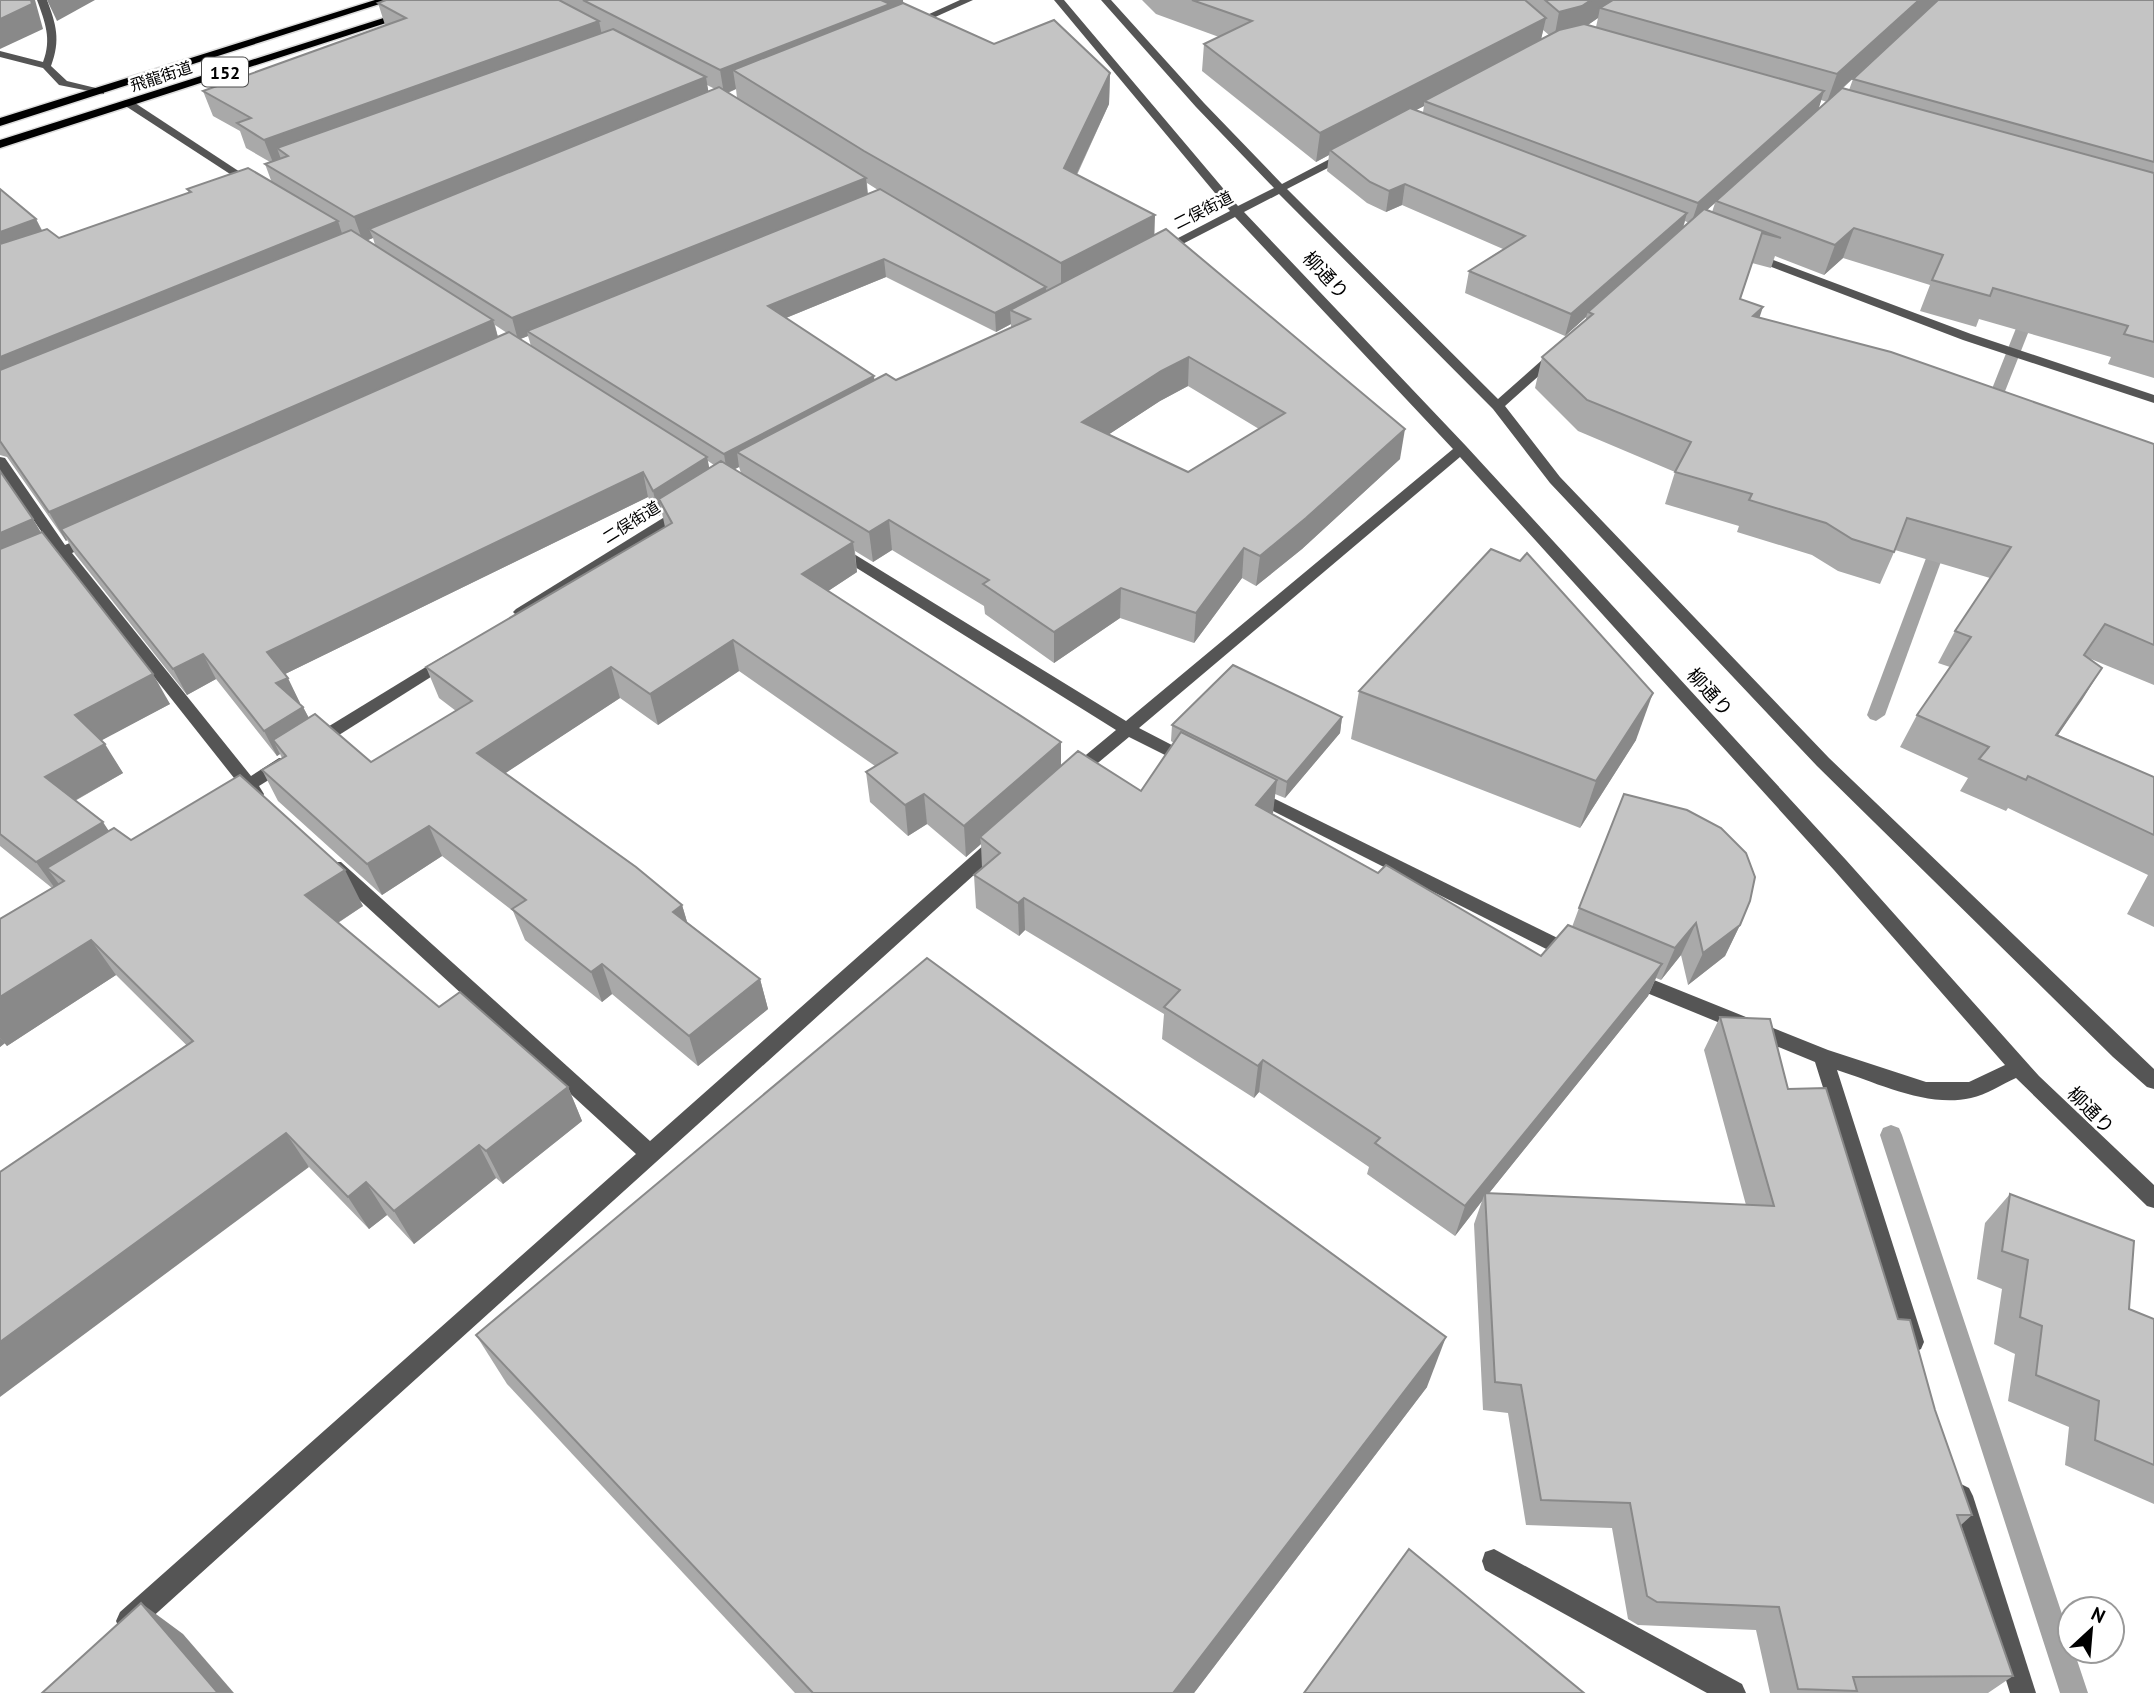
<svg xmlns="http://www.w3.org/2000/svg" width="2154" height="1693" viewBox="0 0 2154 1693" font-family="'PT Sans','Noto Sans JP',sans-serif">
<rect width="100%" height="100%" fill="#fff"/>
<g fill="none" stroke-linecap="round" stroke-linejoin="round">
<!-- stream -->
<g fill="#a3a3a3" fill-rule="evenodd">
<polygon points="2031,304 2038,308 1996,414 1989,418 1984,417 1982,414 2024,308"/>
<polygon points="1942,532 1950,537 1885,715 1876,721 1870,719 1867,715 1934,537"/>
<polygon points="1891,1125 1899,1128 1902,1135 2070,1638 2070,1651 2074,1651 2088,1693 2060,1693 1880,1135 1883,1128"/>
</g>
<defs>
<g id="highway">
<polygon points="375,0 392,0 0,126 0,118"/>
<polygon points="440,0 457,0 0,148 0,140"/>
</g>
</defs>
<!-- highway casing -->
<use href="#highway" stroke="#dbdbdb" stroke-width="3"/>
<!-- minor -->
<g fill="#555" fill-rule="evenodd">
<path d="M 37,0 L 47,0 C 56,24 61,40 51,66 L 67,81 L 104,90 L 104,94 L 59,85 L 43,68 L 0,57 L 0,51 L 43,62 C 52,39 45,22 37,0 Z"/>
<polygon points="960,0 973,0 913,27 905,25"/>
<path d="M 1054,0 L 1064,0 L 1238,206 L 1274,188 L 1196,107 L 1101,0 L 1111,0 L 1204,103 L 1282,184 L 1343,152 L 1351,152 L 1351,156 L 1287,189 L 1498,399 L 1551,352 L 1559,352 L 1559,358 L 1505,406 L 1560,477 L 1829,758 L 2154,1069 L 2154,1089 L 2147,1087 L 2113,1057 L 1817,766 L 1550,483 L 1493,409 L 1279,194 L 1244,212 L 1466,446 L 1846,860 L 2039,1076 L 2154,1185 L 2154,1208 L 2147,1206 L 2016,1078 C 2002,1084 1986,1095 1971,1098 C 1927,1108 1878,1083 1837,1070 L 1924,1342 L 1921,1349 L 1913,1353 L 1905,1349 L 1815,1062 L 1625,984 L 1623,979 L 1625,974 L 1632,972 L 1639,974 L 1828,1050 L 1926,1082 L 1969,1082 L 2005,1065 L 1834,870 L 1460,457 L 1139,728 L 1195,757 L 1197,761 L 1195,765 L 1189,767 L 1129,737 L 1081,777 L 1069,777 L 1067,773 L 1069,769 L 1116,730 L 831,552 L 829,549 L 831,546 L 841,546 L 1126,721 L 1453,449 L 1235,217 L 1165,253 L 1157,253 L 1157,249 L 1230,211 Z"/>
<polygon points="128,100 132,101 260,185 250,187 124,105 124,101"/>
<polygon points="1752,252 1971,334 2154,395 2154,403 1963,340 1748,258 1746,256"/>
<polygon points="0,457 5,458 65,545 88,535 98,535 100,538 98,541 72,553 251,776 279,758 291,758 293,762 291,766 259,786 264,794 262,798 256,800 247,794 231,802 225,800 222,796 238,783 60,558 0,584 0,573 54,550 0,471"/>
<polygon points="684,505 691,509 689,512 526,615 516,615 513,612 516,609"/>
<polygon points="447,654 453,655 455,659 453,663 320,747 308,747 306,743 308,739"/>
<polygon points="1255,789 1578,948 1580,953 1578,958 1571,960 1564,958 1249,799 1247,795"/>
<polygon points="1000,835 1006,836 1009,841 1006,846 138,1630 129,1634 120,1630 116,1621 120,1612 636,1154 329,872 326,867 329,862 341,862 650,1141 994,836"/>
<polygon points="1961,1484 1969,1488 1973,1496 2036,1693 2010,1693 1949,1496 1953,1488"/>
<polygon points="1494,1549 1742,1684 1746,1693 1707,1693 1485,1570 1482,1561 1485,1552"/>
</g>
<!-- highway -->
<use href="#highway" fill="#000" fill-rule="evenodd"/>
</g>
<!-- wall -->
<g fill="#a9a9a9" fill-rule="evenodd">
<path d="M 385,0 L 903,0 L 903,4 L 994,44 L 1110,73 L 1109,104 L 1077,175 L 1155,235 L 1400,459 L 1302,549 L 1256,586 L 1242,578 L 1194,643 L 1120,618 L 1054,663 L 985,614 L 984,606 L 892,550 L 873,562 L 855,551 L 857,572 L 828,591 L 1061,742 L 1061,766 L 1141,791 L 1174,743 L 1171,741 L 1172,725 L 1342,717 L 1340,733 L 1285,798 L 1275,794 L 1272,814 L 1378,873 L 1541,956 L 1572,927 L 1579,908 L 1740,925 L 1725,956 L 1688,985 L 1681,955 L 1661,980 L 1656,978 L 1648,996 L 1489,1193 L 1746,1205 L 1704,1050 L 1720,1017 L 1788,1089 L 1898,1319 L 1935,1410 L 1972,1515 L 1961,1525 L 2013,1676 L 1988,1693 L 1770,1693 L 1756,1630 L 1638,1625 L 1628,1619 L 1612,1528 L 1526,1525 L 1508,1413 L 1483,1410 L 1474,1224 L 1482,1201 L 1455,1236 L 1367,1174 L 1369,1167 L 1259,1092 L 1254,1098 L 1162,1039 L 1164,1014 L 1025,930 L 1019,936 L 976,908 L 974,875 L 982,868 L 981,844 L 966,857 L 927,824 L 908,836 L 870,802 L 866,772 L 875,766 L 739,671 L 658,725 L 620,698 L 505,773 L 682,905 L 687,922 L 760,979 L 768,1009 L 698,1066 L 612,994 L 602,1002 L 525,940 L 513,911 L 442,856 L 382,895 L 278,801 L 262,770 L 282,758 L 280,754 L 277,756 L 216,679 L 187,695 L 75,554 L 67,540 L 66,541 L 7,457 L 0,455 L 0,189 L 36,219 L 42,230 L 59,238 L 189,193 L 187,189 L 272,183 L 265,164 L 270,162 L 246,148 L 240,131 L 213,116 L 203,91 L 385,25 L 378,3 ZM 707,85 L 715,89 L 708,92 ZM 736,89 L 737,98 L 728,93 ZM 867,183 L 878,190 L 868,194 ZM 373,238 L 375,245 L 368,240 ZM 886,277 L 996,332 L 1011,324 L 1011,328 L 896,380 L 874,381 L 874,376 L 786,318 ZM 495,325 L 507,333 L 498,337 ZM 528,336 L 531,346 L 520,339 ZM 1188,386 L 1259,429 L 1188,472 L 1109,434 L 1160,401 ZM 708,461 L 714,465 L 709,468 ZM 739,467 L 741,473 L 735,469 ZM 648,497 L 659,516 L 662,513 L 665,527 L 426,667 L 439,698 L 456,711 L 371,762 L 309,718 L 303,707 L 299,703 L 300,703 L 285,674 Z"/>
<path d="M 1142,0 L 2154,0 L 2154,378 L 2108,364 L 2111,357 L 1979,319 L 1976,327 L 1920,311 L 1930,285 L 1843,258 L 1824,275 L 1775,256 L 1771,268 L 1752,263 L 1740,299 L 1760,318 L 2154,444 L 2154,685 L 2086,657 L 2102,668 L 2058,735 L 2154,777 L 2154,927 L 2127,914 L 2148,875 L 2008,808 L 2006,811 L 1960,791 L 1968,778 L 1900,747 L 1917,715 L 1950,667 L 1938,663 L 1955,631 L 1990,578 L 1895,550 L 1880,584 L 1838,571 L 1812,555 L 1737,532 L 1739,526 L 1665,504 L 1675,472 L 1578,431 L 1535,388 L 1542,357 L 1586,320 L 1586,317 L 1565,336 L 1465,293 L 1469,271 L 1503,249 L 1402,205 L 1386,212 L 1367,203 L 1327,171 L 1329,155 L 1316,162 L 1202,71 L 1204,44 L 1219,37 L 1156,14 ZM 1598,18 L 1596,27 L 1588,25 ZM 1543,30 L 1549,35 L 1541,39 ZM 1887,47 L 1853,79 L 1849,90 L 1843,88 ZM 1821,100 L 1827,102 L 1818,109 ZM 1424,106 L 1423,112 L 1416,110 ZM 1715,203 L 1712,212 L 1707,210 ZM 1685,221 L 1689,223 L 1683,229 Z"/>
<polygon points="0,471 33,519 41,533 170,704 101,740 123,773 75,801 109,831 131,840 363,906 338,923 439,1007 568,1087 582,1121 503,1184 496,1178 414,1244 387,1215 369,1229 309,1167 116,975 7,1046 5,1043 0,1047 0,919 52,888 0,846"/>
<polygon points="1359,691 1636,740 1580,828 1351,739"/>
<polygon points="2010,1194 2129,1309 2154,1319 2154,1504 2065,1465 2069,1427 2008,1401 2015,1354 1994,1344 2002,1289 1977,1279 1985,1223"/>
<polygon points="476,1335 1427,1387 1194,1693 795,1693 507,1384"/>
</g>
<!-- shaded-wall -->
<g fill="#898989">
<polygon points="31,0 35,0 43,29 0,49 0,19"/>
<polygon points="47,0 95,0 57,21"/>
<polygon points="878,0 903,0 904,12 733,70 736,89 724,94 720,70"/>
<polygon points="1591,0 1625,0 1600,8 1598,18 1576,33 1554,39 1559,12"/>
<polygon points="1919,0 1938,0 1827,102 1837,74"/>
<polygon points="1546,18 1540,44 1424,101 1424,106 1333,153 1330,150 1329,155 1316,162 1320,133"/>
<polygon points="599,21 604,45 277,148 282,162 274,165 264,140"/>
<polygon points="1110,73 1109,104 1064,201 1064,168"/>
<polygon points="706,77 710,101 369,229 373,238 363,242 354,217"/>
<polygon points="1824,91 1818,111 1716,201 1715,203 1691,224 1698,203"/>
<polygon points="866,178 868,199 527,331 528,336 518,340 512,318"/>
<polygon points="1405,184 1402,205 1386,212 1389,191"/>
<polygon points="1687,213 1681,234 1588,312 1586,317 1565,336 1571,314"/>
<polygon points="1155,215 1154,248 1061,297 1061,263"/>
<polygon points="36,219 49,246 0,264 0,232"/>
<polygon points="338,221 347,249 0,391 0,357"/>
<polygon points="1854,228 1843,258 1824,275 1835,245"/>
<polygon points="884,259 886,277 771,324 768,306"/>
<polygon points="1046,287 1047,305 1010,310 1011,324 996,332 995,313"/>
<polygon points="1763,307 1753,337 1753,316"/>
<polygon points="493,320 501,348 61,529 67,540 66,541 49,512"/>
<polygon points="1189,357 1188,386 1160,401 1082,452 1082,422 1161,371"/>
<polygon points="874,376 876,395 737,452 739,467 727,473 724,454"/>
<polygon points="1405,429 1400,459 1302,549 1256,586 1260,556"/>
<polygon points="707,457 712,482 659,499 662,513 659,516 653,491"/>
<polygon points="643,472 648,497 279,677 267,652"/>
<polygon points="33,519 50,548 0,570 0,533"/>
<polygon points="889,520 892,550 873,562 869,532"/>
<polygon points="853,542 857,572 807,605 802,574"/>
<polygon points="1244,548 1242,578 1194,643 1196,613"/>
<polygon points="1121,588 1120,618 1054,663 1054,632"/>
<polygon points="733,640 739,671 658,725 650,694"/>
<polygon points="203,654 216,679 187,695 173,669"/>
<polygon points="611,667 620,698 489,784 477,753"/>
<polygon points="2102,668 2082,700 2036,767 2056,735"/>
<polygon points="153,674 170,704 93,745 75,715"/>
<polygon points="288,678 300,703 289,708 276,683"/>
<polygon points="1653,693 1636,740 1580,828 1596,781"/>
<polygon points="303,707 316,732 273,740 280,754 277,756 264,731"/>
<polygon points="1342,717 1340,733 1285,798 1287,782"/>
<polygon points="1061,742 1061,773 980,837 981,844 966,857 964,826"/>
<polygon points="105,744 123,773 65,806 45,777"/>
<polygon points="1277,780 1273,813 1252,838 1256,805"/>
<polygon points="924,794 927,824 908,836 905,805"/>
<polygon points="103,822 122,851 64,881 47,868 62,888 57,891 36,862"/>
<polygon points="429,826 442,856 382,895 367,864"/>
<polygon points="345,870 363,906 325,931 305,895"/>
<polygon points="1024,898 1025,930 1019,936 1018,903"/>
<polygon points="682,905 691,935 673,912"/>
<polygon points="1696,923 1681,955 1661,980 1675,948"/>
<polygon points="1740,925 1725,956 1688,985 1703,953"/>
<polygon points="91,940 116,975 7,1046 0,1038 0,997"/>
<polygon points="602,964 612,994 602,1002 591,972"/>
<polygon points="1662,964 1648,996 1486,1197 1485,1193 1482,1201 1455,1236 1465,1206"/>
<polygon points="760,979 768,1009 698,1066 689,1036"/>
<polygon points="0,1038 5,1043 0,1047"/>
<polygon points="1263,1060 1259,1092 1254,1098 1258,1066"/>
<polygon points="568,1087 582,1121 503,1184 486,1151"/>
<polygon points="286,1133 309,1167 0,1397 0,1342"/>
<polygon points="479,1145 496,1178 414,1244 394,1211"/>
<polygon points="366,1182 387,1215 369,1229 348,1197"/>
<polygon points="1446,1337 1427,1387 1194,1693 1173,1693"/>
<polygon points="141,1603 183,1634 234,1693 218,1693"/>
</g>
<!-- building -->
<g fill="#c4c4c4" stroke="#898989" stroke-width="2" fill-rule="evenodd">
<polygon points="0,0 31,0 32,4 0,19"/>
<polygon points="386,0 559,0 599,21 264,140 237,123 251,118 203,91 406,18 378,3"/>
<polygon points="583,0 881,0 890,4 720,70"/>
<polygon points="1192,0 1525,0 1546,18 1320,133 1204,44 1252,21"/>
<polygon points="1545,0 1591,0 1582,6 1559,12"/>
<polygon points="1613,0 1919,0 1837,74 1600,8"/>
<polygon points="1938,0 2154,0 2154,162 1853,79"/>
<polygon points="903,3 994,44 1054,20 1110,73 1064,168 1155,215 1061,263 864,151 733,70"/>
<polygon points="1584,24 1824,91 1698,203 1424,101 1559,30"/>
<polygon points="613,29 706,77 354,217 265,164 288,156 277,148"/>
<polygon points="719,87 866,178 512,318 369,229"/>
<polygon points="1842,88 2154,173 2154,342 2124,334 2128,326 1993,288 1990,296 1932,280 1943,255 1854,228 1835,245 1716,201"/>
<polygon points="1410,108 1687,213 1571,314 1469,271 1525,236 1405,184 1389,191 1370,182 1330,150"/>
<polygon points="248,168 338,221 0,357 0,244 47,229 59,238 191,192 187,189"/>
<polygon points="0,189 36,219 0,232"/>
<polygon points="880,189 1046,287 995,313 884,259 768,306 874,376 724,454 527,331"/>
<polygon points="1704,209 1781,238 1762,233 1740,299 1763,307 1753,316 1891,352 2154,444 2154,645 2105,624 2084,655 2102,668 2056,735 2154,777 2154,835 2028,776 2026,780 1979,759 1989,747 1917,715 1971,637 1955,631 2011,547 1907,518 1894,552 1852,539 1826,523 1749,500 1752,494 1675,472 1691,442 1587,400 1542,357 1593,314 1588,312"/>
<path d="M 1166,229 L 1405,429 L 1306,518 L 1260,556 L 1244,548 L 1196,613 L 1121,588 L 1054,632 L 983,584 L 989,580 L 889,520 L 869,532 L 737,452 L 886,374 L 896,380 L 1030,319 L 1010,310 ZM 1189,357 L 1285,413 L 1188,472 L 1082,422 L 1161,371 Z"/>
<polygon points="351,230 493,320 49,512 0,441 0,370"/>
<polygon points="509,332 707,457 653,491 643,472 267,652 288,678 276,683 303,707 264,731 203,654 173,669 61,529"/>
<polygon points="721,461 853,542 802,574 1061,742 964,826 924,794 905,805 866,772 897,753 733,640 650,694 611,667 477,753 636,867 682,905 673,912 760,979 689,1036 602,964 591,972 512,909 526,900 429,826 367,864 262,770 286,756 273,740 315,714 371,762 472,701 426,667 672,523 659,499"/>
<polygon points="0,471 33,519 0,533"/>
<polygon points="42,532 153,674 75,715 105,744 45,777 103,822 36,862 0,834 0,549"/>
<polygon points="1491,549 1520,561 1527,553 1653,693 1596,781 1359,691"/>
<polygon points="1233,665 1342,717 1287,782 1172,725"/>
<polygon points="1181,732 1277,780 1256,805 1378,873 1386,865 1541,956 1568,925 1662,964 1465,1206 1375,1143 1380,1138 1263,1060 1258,1066 1164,1007 1180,990 1024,898 1018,903 974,875 1000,853 980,837 1078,751 1141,791"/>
<polygon points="240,775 345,870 305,895 439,1007 460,992 568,1087 486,1151 479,1145 394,1211 366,1182 348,1197 286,1133 0,1342 0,1172 193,1041 91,940 0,997 0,919 64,881 47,868 114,828 131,840"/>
<polygon points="1624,794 1687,810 1721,828 1746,853 1755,877 1750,901 1740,925 1703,953 1696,923 1675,948 1579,908"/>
<polygon points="927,958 1446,1337 1173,1693 813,1693 476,1335"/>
<polygon points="1720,1017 1770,1019 1788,1089 1826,1088 1898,1319 1910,1320 1935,1410 1972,1515 1957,1515 2013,1676 1853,1677 1857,1691 1798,1689 1779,1607 1657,1602 1647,1596 1630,1503 1541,1500 1521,1385 1495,1382 1485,1193 1774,1206"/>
<polygon points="2010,1194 2134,1241 2129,1309 2154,1319 2154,1465 2095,1440 2099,1401 2036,1375 2042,1326 2020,1317 2028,1260 2002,1251"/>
<polygon points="1409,1549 1584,1693 1304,1693"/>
<polygon points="141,1603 218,1693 42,1693"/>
</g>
<g text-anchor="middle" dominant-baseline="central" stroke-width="5" stroke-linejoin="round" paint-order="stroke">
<!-- far-street labels -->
<g font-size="16" fill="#000" stroke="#fff">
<text transform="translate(161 76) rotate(-18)">飛龍街道</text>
<text transform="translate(1203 210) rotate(-27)">二俣街道</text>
<text transform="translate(631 522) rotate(-32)">二俣街道</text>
</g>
<!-- shield labels -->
<rect fill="#fff" stroke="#4c4c4c" stroke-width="2" x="202" y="57.5" width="46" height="29" rx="5"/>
<g font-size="18" font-weight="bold" fill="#000">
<text x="225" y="72">152</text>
</g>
<!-- street labels -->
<g font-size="19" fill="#000" stroke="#fff">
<text transform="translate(1326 275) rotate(47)">柳通り</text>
<text transform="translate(1710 692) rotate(48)">柳通り</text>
<text transform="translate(2091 1110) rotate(45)">柳通り</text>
</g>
</g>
<!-- north arrow -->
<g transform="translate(2091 1630) rotate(26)"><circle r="33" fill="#ffffff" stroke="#999999" stroke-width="2"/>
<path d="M0-5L12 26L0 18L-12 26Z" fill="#000000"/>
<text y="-10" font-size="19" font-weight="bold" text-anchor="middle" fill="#000000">N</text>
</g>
</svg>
